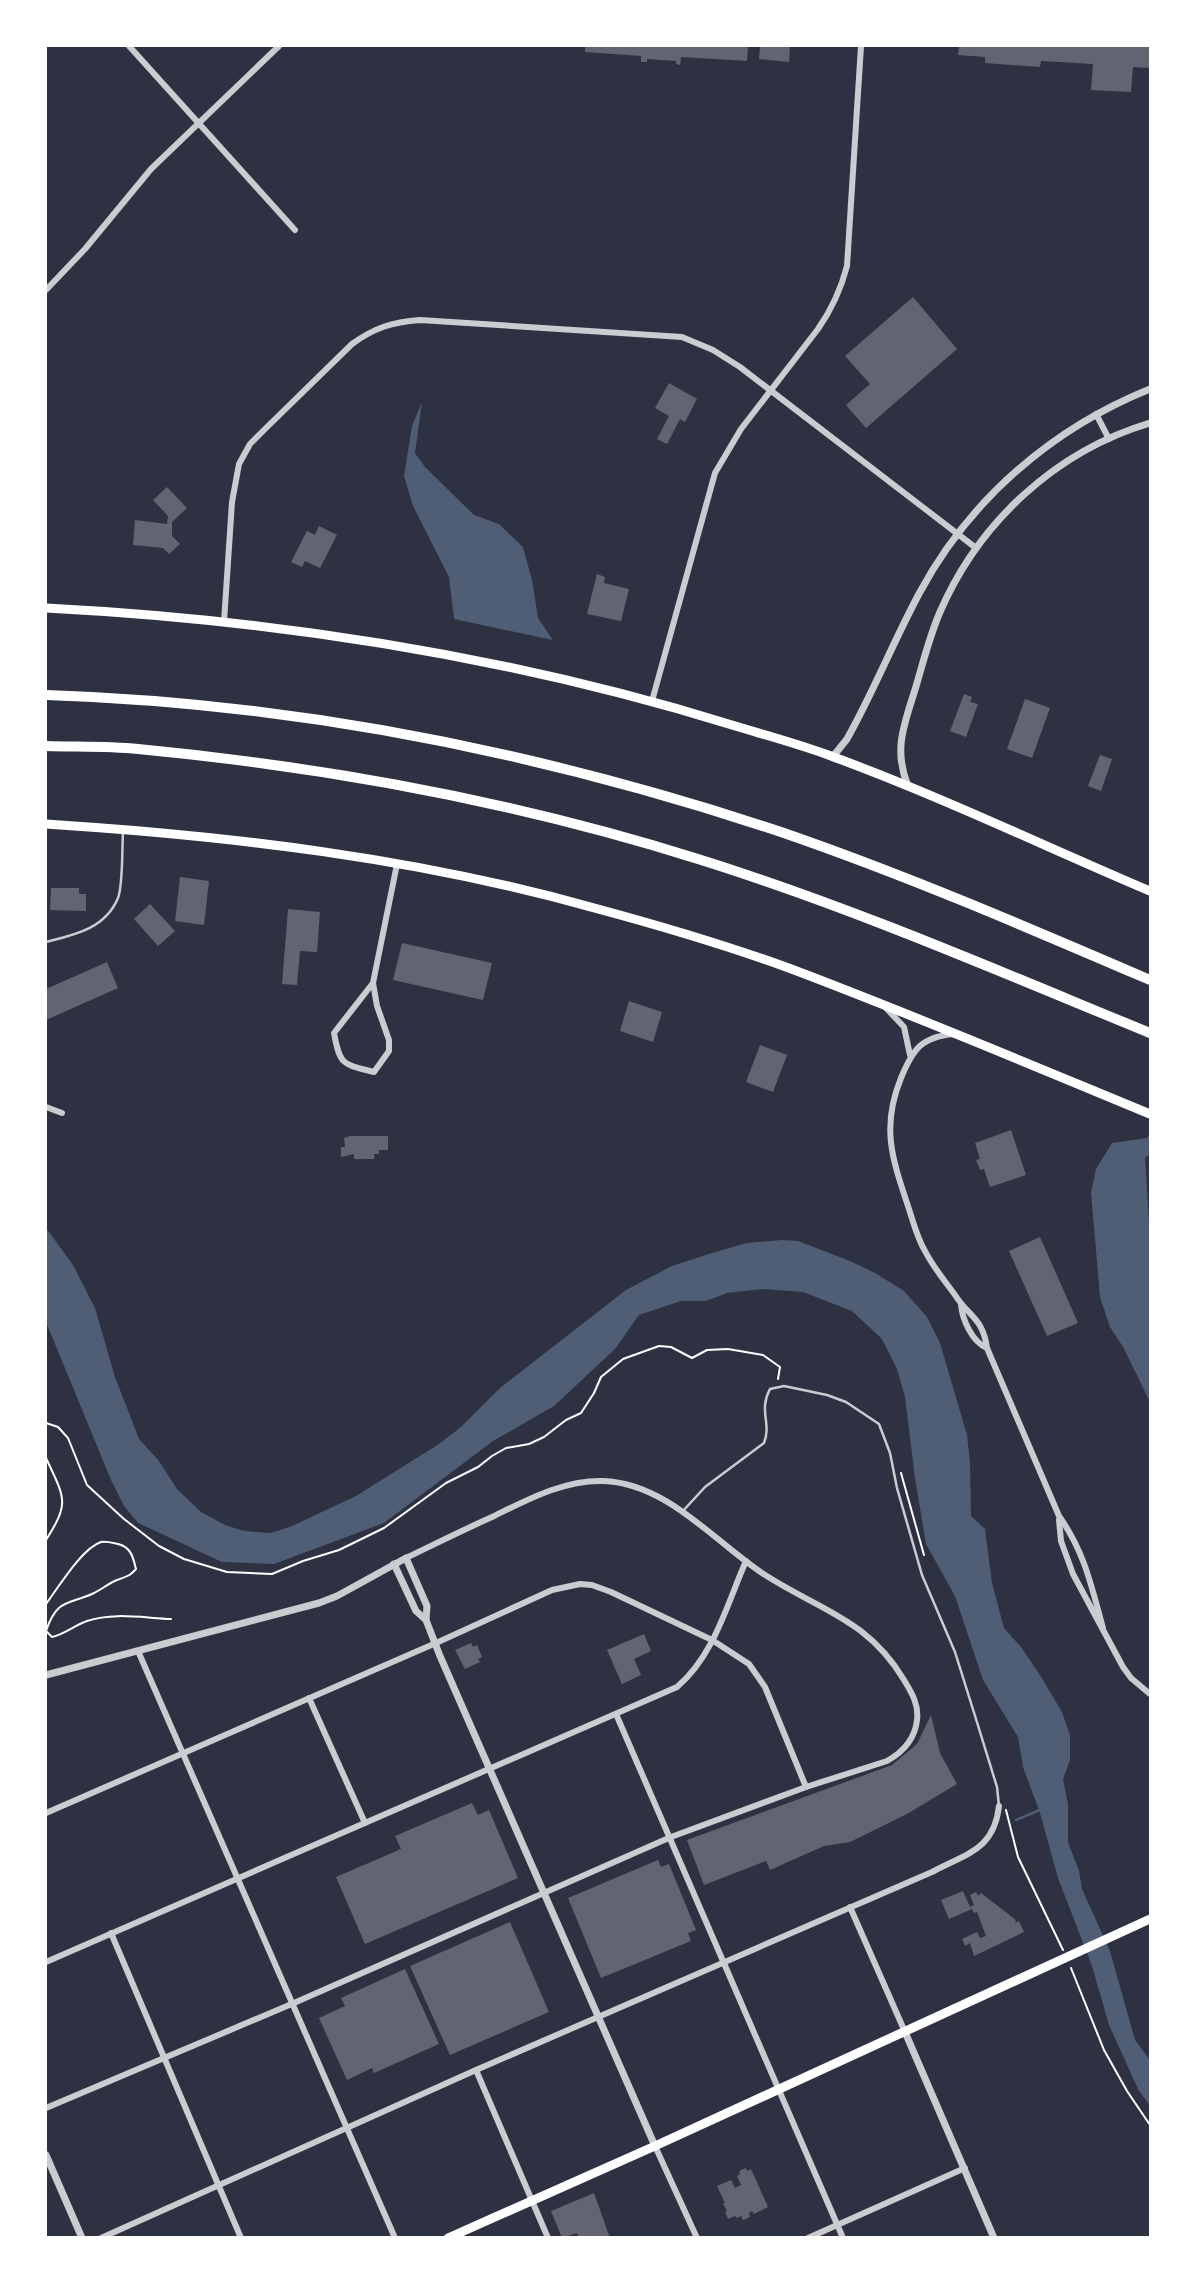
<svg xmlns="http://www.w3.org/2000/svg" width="1196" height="2283" viewBox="0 0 1196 2283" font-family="'Zilla Slab',serif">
<rect width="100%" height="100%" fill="#2d3142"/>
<!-- water -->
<g fill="#4f5d75">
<polygon points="422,402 415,453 425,467 474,515 499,524 523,547 532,580 538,618 553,640 454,619 449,577 413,506 404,476 412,426"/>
<polygon points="1150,1133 1150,1154 1145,1158 1150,1238 1150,1402 1123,1347 1110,1327 1100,1297 1091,1192 1096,1169 1112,1143 1147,1138"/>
<polygon points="46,1228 73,1265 95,1308 115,1377 139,1439 159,1461 177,1489 201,1512 225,1525 244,1531 271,1533 292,1526 356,1496 439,1444 461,1427 500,1388 626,1290 672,1266 712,1253 747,1243 782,1240 798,1241 850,1261 875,1273 904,1291 927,1317 940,1343 967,1435 970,1463 971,1516 985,1529 992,1583 1004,1628 1021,1647 1040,1675 1062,1712 1070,1735 1070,1760 1063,1779 1068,1804 1068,1842 1079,1871 1082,1889 1110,1951 1135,2040 1150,2060 1150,2106 1138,2089 1109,2025 1092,1966 1058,1878 1040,1813 1023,1767 1018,1737 983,1680 955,1596 926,1544 915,1478 905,1397 897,1369 882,1339 852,1311 803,1292 763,1289 727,1293 706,1301 681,1301 639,1315 615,1349 554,1406 493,1441 384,1523 274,1564 222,1562 138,1523 124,1506 111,1480 46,1322"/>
</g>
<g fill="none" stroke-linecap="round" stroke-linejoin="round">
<!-- stream -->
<polyline stroke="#4f5d75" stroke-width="2.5" points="1016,1820 1042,1809"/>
</g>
<!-- building -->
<g fill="#626471">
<polygon points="585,46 748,46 747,61 681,57 680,65 676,64 676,61 647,59 647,62 641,62 641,56 585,52"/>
<polygon points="760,46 790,46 789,62 759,59"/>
<polygon points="959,46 1150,46 1150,68 1133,67 1131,92 1091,90 1093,64 1041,61 1040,67 985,63 985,57 958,55"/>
<polygon points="913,297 957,349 866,428 846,405 870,384 845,356"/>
<polygon points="669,383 697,399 685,422 680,419 667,444 657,439 669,416 655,408"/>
<polygon points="167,487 187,508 172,522 172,536 180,544 169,554 163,548 133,545 135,520 167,524 168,516 153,500"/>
<polygon points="319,526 337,535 320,568 305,561 302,567 291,562 307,531 315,535"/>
<polygon points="597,574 605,577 604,583 629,589 621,621 587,614"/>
<polygon points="964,694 972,697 970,702 978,704 966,737 950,731"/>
<polygon points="1025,699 1050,708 1032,758 1007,749"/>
<polygon points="1100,755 1112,759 1101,791 1088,786"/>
<polygon points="180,877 209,881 204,925 175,921"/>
<polygon points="51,888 79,888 79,894 86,894 86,911 50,910"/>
<polygon points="150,904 175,931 158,946 134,919"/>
<polygon points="288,909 320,912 317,952 300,951 297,985 282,984"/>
<polygon points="402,943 492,963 483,1000 393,980"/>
<polygon points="107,962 118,988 46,1020 46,989"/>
<polygon points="629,1001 662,1012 653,1042 620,1031"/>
<polygon points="760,1045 787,1055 773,1092 746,1082"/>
<polygon points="1011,1130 1026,1175 990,1187 984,1169 980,1170 976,1160 980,1159 975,1143"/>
<polygon points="350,1136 388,1136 388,1150 379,1150 379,1154 374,1154 374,1159 354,1159 354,1154 341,1157 341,1147 345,1147 344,1138"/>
<polygon points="1040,1237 1078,1323 1047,1336 1009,1251"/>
<polygon points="644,1634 651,1651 634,1659 641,1675 622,1684 607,1650"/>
<polygon points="471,1643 473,1647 477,1645 482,1657 478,1659 480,1662 465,1669 455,1650"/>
<polygon points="931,1715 940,1753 957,1784 907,1814 850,1842 824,1846 770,1870 766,1861 704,1885 687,1840 892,1765 917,1744"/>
<polygon points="472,1803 478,1815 489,1810 518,1878 365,1944 336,1877 401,1849 395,1836"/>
<polygon points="658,1860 661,1867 669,1864 696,1930 688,1933 691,1941 601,1978 568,1898"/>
<polygon points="963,1891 970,1907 974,1905 970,1895 976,1892 978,1896 981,1893 1016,1920 1015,1923 1019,1921 1024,1932 974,1956 970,1943 965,1946 962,1939 977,1932 980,1938 986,1936 977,1912 974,1913 972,1909 949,1919 941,1900"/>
<polygon points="510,1922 549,2012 450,2055 410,1966"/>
<polygon points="405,1969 439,2044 374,2073 372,2068 347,2080 319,2018 345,2006 341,1998"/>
<polygon points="746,2168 747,2171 751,2169 768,2207 754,2214 752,2211 749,2213 750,2217 743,2220 741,2216 737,2218 735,2216 728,2219 725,2212 727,2211 723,2203 725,2203 717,2186 731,2180 735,2188 741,2185 737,2176 740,2174 739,2171"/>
<polygon points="594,2193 610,2238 579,2238 577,2233 562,2238 551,2211"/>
</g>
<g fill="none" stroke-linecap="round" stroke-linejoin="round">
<!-- path -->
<g stroke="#fff" stroke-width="2">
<polyline points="46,1423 58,1427 68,1438 87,1485 124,1519 159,1546 184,1559 227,1572 272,1574 303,1561 339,1550 384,1528 446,1483 478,1467 492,1456 506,1448 529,1444 544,1437 566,1420 581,1413 594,1393 601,1377 623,1359 659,1346 671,1347 692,1358 707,1350 728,1349 763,1355 780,1367 778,1379"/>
<path d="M 46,1458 C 65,1499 70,1502 46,1540"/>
<polyline points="901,1473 924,1555"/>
<polyline points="46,1488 46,1493"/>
<path d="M 46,1604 C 58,1588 82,1548 101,1542 C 107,1541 113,1543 118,1544 C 131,1547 133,1557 136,1569 C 129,1577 127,1576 117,1580 C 109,1583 101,1590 92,1594 C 67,1605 57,1599 46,1631 L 52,1637 C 65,1634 75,1625 87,1621 C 113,1612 144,1618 171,1619"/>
<polyline points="1006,1810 1018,1857 1063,1950"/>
<polyline points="1071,1968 1104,2050 1127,2091 1150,2125"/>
</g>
<!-- service -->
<g stroke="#caccd0" stroke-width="2.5">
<path d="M 46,942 C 74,935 105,929 118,898 C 123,886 122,848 123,832"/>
<path d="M 682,1512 L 705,1487 L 764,1443 C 772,1423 758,1411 770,1389 L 784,1386 L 827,1395 L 846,1402 L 879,1424 L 890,1453 L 897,1488 L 922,1575 L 955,1652 L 976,1719 L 997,1787 L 999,1806"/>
</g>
<!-- minor -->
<g stroke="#caccd0" stroke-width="6">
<polyline points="129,46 295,230"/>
<polyline points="46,290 85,249 151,169 279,46"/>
<polyline points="1096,414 1109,439"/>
<path d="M 224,622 L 232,502 L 239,464 L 250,444 L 265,429 L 352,344 C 374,328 392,322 420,320 L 682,337 L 713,350 L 740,367 L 976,548"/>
<path d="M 652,701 L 715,473 L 741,429 L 818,329 C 832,309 841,289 847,266 L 861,46"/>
<path d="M 373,983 L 334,1033 C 340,1066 343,1064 374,1072 L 389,1051 L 389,1040 L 377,1006 L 373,983 L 397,864"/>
<polyline points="886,1008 904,1027 910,1055"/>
<path d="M 954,1034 C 921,1037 913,1049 901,1078 C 881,1127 892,1158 908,1206 C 913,1221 917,1238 925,1251 C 933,1267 945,1281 955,1295 C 969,1317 983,1318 987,1348 L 1059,1516 C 1085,1553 1091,1585 1103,1628"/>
<polyline points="46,1107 62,1113"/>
<path d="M 961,1304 C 962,1319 972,1342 987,1348"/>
<polyline points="1059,1520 1061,1541 1073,1574 1123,1667 1131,1678 1150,1694"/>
<polyline points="138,1651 395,2238"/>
<polyline points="309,1698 365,1823"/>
<polyline points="616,1714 843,2238"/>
<polyline points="46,1813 436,1643 552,1590 580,1584 592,1585 611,1592 712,1640 749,1664 765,1687 806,1787"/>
<polyline points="850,1907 905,2032"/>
<polyline points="111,1933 241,2238"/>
<path d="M 46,1962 L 677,1687 C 714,1656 727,1604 746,1561"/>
<polyline points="476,2070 548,2238"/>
<path d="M 46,2108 L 294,2003 L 671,1837 L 806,1787 L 887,1761 C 903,1752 915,1739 917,1720 C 919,1705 912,1693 904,1680 C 867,1618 818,1610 762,1573 C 713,1540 666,1483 603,1481 C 563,1480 527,1500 492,1517 C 463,1530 435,1544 406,1558"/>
<polyline points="655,2146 697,2238"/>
<path d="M 101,2238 L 476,2070 L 932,1872 C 967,1853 994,1850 999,1806"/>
<polyline points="808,2238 965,2168"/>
</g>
<!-- tertiary -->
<g stroke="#caccd0" stroke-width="7">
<path d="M 830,756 L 835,754 L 847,739 C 874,691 894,640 920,592 C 970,499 1053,428 1150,389"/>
<path d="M 908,786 C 892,747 906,721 917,683 C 924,659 930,635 940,612 C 979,522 1056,451 1150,423"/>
<polyline points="394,1564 416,1611 426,1620"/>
<polyline points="46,1675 319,1603 337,1596 406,1558 427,1606 426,1620 440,1656 655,2146"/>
<polyline points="905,2032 994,2238"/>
<polyline points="46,2155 82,2238"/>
</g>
<!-- secondary -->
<g stroke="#fff" stroke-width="9">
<path d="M 46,608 C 278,620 509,656 732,725 C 765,735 799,744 831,756 C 940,796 1044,846 1150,891"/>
<path d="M 46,824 C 232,836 418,858 598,909 C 661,926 725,945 786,967 C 909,1013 1029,1064 1150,1114"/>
<polyline points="448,2238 655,2146 1150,1919"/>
</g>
<!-- motorway -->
<g stroke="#fff" stroke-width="10">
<path d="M 46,695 C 295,703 544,753 781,832 C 906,875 1029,928 1150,980"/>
<path d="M 46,746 C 76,747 107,746 138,749 C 327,767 517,802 698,859 C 852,907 1001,972 1150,1033"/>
</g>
</g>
<!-- border -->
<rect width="1196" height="2283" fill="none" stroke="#ffffff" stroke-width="94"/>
</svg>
